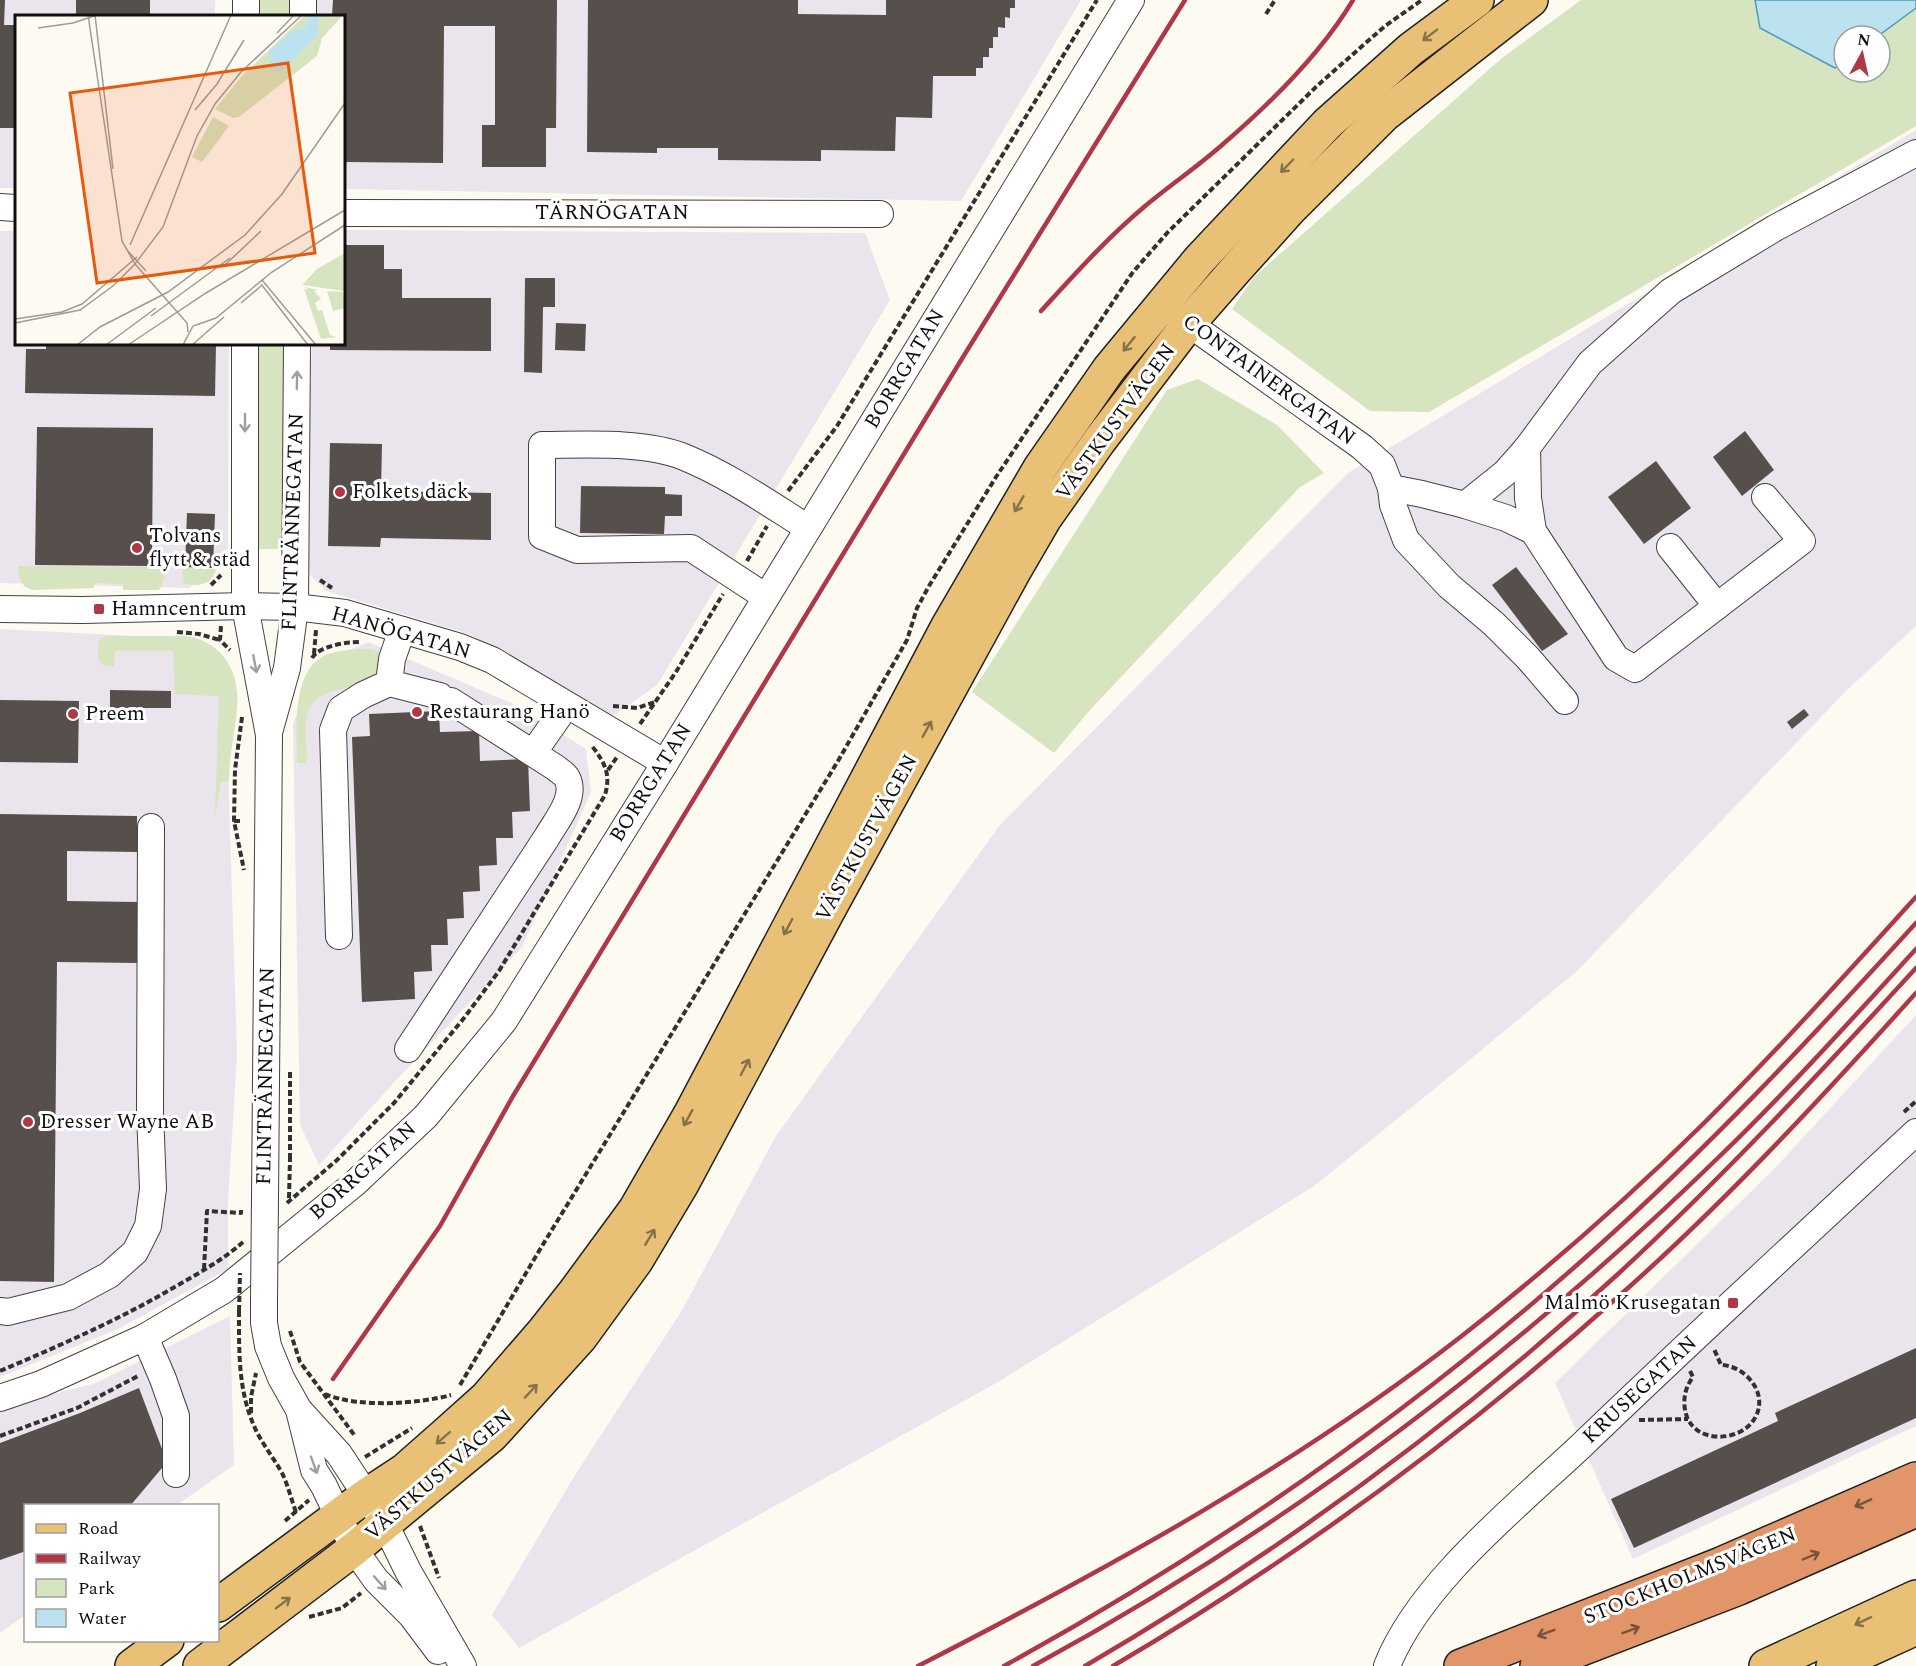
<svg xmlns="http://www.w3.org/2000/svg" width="1916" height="1666" viewBox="0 0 1916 1666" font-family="Spectral,serif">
<rect width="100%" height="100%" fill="#fdfaf2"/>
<!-- industrial -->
<g fill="#eae4ec">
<polygon points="0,0 215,0 215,16 16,16 16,188 0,188"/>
<polygon points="310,0 1081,0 961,201 344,189 344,16 309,16"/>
<polygon points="1916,130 1916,626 1846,691 1577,971 1438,1086 1314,1186 998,1382 519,1648 492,1615 575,1475 681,1312 776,1136 1000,825 1348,473"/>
<polygon points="344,230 865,233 890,300 657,685 613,716 469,634 326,591 303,568 312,344 344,344"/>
<polygon points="0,231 16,231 16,344 229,344 228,549 189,588 0,583"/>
<polygon points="0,629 155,637 220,663 227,735 237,1054 228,1203 228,1269 118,1329 0,1377"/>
<polygon points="368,642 516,705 586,749 591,792 522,947 399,1077 319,1165 300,1125 293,724 316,665"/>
<polygon points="1916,1015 1916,1426 1633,1559 1555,1383 1776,1167"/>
<polygon points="230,1316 234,1465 177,1505 26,1506 25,1615 0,1633 0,1408 96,1383"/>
</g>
<!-- green -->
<g fill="#d6e4bf">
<rect x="255" y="0" width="36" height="16"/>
<polygon points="1581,0 1755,0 1760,28 1834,68 1844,61 1844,72 1880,72 1880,36 1878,36 1916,8 1916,126 1429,412 1370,411 1232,309 1254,277 1502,58"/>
<polygon points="254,344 288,344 285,549 254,549"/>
<polygon points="1198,379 1277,425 1324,473 1300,487 1089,711 1054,753 972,692 1167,390"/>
<path d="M 18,566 L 164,567 L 164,579 L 159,590 L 123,590 L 123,584 L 94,583 L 94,588 L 32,590 C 20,586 19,578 18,566 Z"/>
<path d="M 182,567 L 216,569 C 213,584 198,588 184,583 Z"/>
<path d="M 105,636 C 125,636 145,636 165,636 C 174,636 184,635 192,637 C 226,646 240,675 237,708 C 235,733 229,756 229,781 L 221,782 L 215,816 L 219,696 L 175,694 L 173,651 L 115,651 L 114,666 L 103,665 C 96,658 98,650 99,640 Z"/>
<path d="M 355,649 L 373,649 L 381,654 C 379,659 379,668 377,672 C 366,693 315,682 307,715 C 304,728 307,750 307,763 L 297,763 C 297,733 292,685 315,662 C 325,652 341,651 355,649 Z"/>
</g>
<!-- water -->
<polygon fill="#bce1ef" stroke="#4c9cbd" stroke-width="1.5" points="1755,0 1916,0 1916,8 1878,36 1844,36 1844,61 1835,68 1760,28"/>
<!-- building -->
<g fill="#564f4c">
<polygon points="0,0 5,0 4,25 16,25 16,128 0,128"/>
<rect x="76" y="0" width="74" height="16"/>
<polygon points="333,0 557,0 556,128 546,128 546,167 482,167 482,125 495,125 495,26 444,26 443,163 344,162 344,16 332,16"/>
<polygon points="588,0 798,0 798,14 886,15 886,0 1015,0 1015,8 1010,8 1010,18 1005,17 1005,28 998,27 998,37 993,37 993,48 989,48 989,57 983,57 983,68 976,68 976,76 933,76 932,118 896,117 895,151 821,150 821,161 718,160 718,148 657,148 657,153 587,152"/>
<polygon points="344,245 384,245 384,269 402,269 402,298 491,298 491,351 330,350 330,344 344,344"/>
<polygon points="525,278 555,278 555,307 543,307 542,373 524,372"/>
<polygon points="556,323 586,324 585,351 555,350"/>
<polygon points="46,344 216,344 215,396 25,393 26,349 46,349"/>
<polygon points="37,427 153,428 152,566 35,565"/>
<polygon points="1745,431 1774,470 1742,496 1713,457"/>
<polygon points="330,443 382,444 381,491 491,493 491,540 381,538 380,547 328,546"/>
<polygon points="1656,461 1691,508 1644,544 1608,497"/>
<polygon points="581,486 665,487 665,494 682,495 682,516 665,516 664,534 580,533"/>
<polygon points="187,513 215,514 213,568 185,567"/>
<polygon points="1516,567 1568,634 1542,651 1492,585"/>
<polygon points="110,690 171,691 171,708 110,708"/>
<polygon points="0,700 79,701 78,763 0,762"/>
<polygon points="1804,709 1809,715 1792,729 1787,722"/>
<polygon points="439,711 440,732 479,731 480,761 528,759 530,811 512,812 513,838 496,838 497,865 479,866 480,891 463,892 464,918 447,919 448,945 431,945 432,971 414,972 415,999 362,1002 352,737 370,736 369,714"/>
<polygon points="0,814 137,816 137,852 67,851 67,901 138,902 138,963 57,962 54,1282 0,1281"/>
<polygon points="1916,1348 1916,1418 1634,1548 1611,1499 1778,1421 1775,1413"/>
<polygon points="139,1388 167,1462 130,1506 26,1506 26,1551 0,1560 0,1443 80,1413"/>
</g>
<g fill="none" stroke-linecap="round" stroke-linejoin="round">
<defs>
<g id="minor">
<polyline points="246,16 246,0"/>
<polyline points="303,16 303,0"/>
<polyline points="0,207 16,208"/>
<polyline points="344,213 880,214"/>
<polyline points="1174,313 1362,447 1382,465 1391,488 1393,505 1406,540 1449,586 1494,624 1528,658 1565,701"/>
<polyline points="245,344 245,606 269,735 265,1198"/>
<polyline points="1527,448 1528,498 1533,531"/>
<polyline points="1391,488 1422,494 1465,505 1506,518 1533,531 1616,658 1635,669 1802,541 1765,497"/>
<polyline points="1465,505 1505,473 1527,448 1590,363 1671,291 1775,228 1916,153"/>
<polyline points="1670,547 1717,606"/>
<path d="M 766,597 L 691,548 L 577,550 L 542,536 L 542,445 C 585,445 644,441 684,457 C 728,475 768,503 808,528"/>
<polyline points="0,609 83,610 245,606 295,607 345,613 460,647 492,660 665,763"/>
<polyline points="389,683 440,696"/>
<polyline points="270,729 287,668 295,607 297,344"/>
<polyline points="533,753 566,706"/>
<polyline points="339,936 333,730 341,709 363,695 389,683 392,659 402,630"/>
<path d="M 408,1049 L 547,837 C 556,821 577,797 567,778 C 565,774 559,771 556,768 L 451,701"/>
<polyline points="264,1300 264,1323 268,1346 281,1378 299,1410 339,1454 385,1524 408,1571 463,1666"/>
<polyline points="0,1311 8,1312 68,1297 109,1275 135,1252 148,1226 153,1189 150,1112 151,827"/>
<polyline points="145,1337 163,1379 176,1416 176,1474"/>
<polyline points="0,1398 41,1384 145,1337 224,1290 354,1184 426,1116 504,1021 665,763 1131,0"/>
<polyline points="300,1414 314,1470 324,1486 354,1549 376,1580 411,1615 438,1651"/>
<path d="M 1387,1666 C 1419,1584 1517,1506 1581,1446 C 1691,1340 1804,1236 1916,1132"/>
</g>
<g id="major">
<polyline points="218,1605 367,1495 405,1470 447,1433 486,1398 544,1331 574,1293 635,1210 691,1113 948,626 1040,468 1109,369 1200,259 1327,124 1411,49 1477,0"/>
<polyline points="132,1666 167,1640"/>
<polyline points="200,1666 354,1549 492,1435 580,1338 636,1261 682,1184 828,911 1013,573 1045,518 1100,440 1189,323 1237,268 1291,208 1384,115 1531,0"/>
<polyline points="1766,1666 1916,1597"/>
<polyline points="1833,1666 1916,1628"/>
</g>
<g id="highway">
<polyline points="1461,1666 1721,1564 1916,1479"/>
<polyline points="1537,1666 1739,1588 1916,1510"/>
</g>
</defs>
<!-- minor casing -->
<use href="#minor" stroke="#424242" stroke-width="28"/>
<!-- major casing -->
<use href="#major" stroke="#202020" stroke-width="36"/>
<!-- highway casing -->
<use href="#highway" stroke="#202020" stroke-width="36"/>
<!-- path -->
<g stroke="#313131" stroke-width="4" stroke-dasharray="6 3" stroke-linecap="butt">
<polyline points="1266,14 1275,0"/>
<polyline points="788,491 837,426 1097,0"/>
<polyline points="747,561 767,526"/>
<polyline points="320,580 332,588"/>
<polyline points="211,585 221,575"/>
<polyline points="221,626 220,640 230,650"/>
<polyline points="177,632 199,634 220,640"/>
<polyline points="314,654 316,630"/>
<path d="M 312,658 C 319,646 346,642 360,642"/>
<polyline points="613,706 637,708 655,702"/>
<polyline points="242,717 235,770 234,821 244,870"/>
<polyline points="640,724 676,672 723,594"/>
<polyline points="608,770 617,757"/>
<polyline points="234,821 243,821"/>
<polyline points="1904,1112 1916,1101"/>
<polyline points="290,1159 290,1070"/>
<path d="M 287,1203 L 337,1160 L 394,1103 L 464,1018 L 499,971 L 605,795 C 611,774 605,763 592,746"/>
<polyline points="204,1269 207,1211 241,1213 241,1210"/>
<path d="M 239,1311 C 239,1348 238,1386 252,1421 C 259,1440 272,1455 282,1473 C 288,1485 291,1499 296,1512"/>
<polyline points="290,1331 300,1362 355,1436"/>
<path d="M 0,1371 C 61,1345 121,1319 178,1285 C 201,1272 224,1259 243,1242"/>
<path d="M 1690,1371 L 1693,1377 C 1684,1389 1682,1403 1687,1417 C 1697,1443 1738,1442 1753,1421 C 1771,1396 1747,1366 1721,1365 L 1714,1349"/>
<polyline points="460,1385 539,1251 838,761 907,640 917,608 929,586 996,477 1133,272 1168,232 1318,85 1385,26 1422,0"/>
<path d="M 325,1394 C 357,1408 418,1404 451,1395"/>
<polyline points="251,1413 251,1397 256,1373"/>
<polyline points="1639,1420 1688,1419"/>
<polyline points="0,1436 77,1408 138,1376"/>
<polyline points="365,1457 412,1428"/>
<polyline points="285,1521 309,1500"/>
<polyline points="420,1526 439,1578"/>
<polyline points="309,1617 342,1608 361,1593"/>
</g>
<!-- minor -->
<use href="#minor" stroke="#fff" stroke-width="26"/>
<!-- major -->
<use href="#major" stroke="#e8c177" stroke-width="33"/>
<!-- highway -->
<use href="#highway" stroke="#e3956a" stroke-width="33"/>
<!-- rail -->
<g stroke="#ae3748" stroke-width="4.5">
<path d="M 1041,311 C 1074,275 1106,239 1144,207 C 1169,186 1197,167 1222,145 C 1271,103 1320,55 1353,0"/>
<polyline points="333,1379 440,1226 513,1096 963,357 1185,0"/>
<path d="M 918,1666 C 1107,1569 1294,1467 1463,1335 C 1546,1270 1627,1199 1702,1125 C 1776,1052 1846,974 1916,897"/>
<path d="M 1004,1666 C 1215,1550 1415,1410 1595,1249 C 1709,1147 1813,1036 1916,923"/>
<path d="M 1033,1666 C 1285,1529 1517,1354 1723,1153 C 1790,1088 1853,1018 1916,949"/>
<path d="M 1085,1666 C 1275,1555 1456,1423 1618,1274 C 1723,1177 1820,1073 1916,968"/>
<path d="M 1113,1666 C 1297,1558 1469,1431 1628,1288 C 1730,1197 1824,1095 1916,993"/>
</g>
<defs>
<polyline id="minor-bridge" points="264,1300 265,1198"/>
</defs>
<!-- minor-bridge casing -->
<use href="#minor-bridge" stroke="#424242" stroke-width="28" stroke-linecap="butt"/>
<!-- path-bridge -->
<g stroke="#313131" stroke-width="4" stroke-dasharray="6 3" stroke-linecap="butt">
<polyline points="289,1198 290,1159"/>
<polyline points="239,1311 240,1273"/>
</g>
<!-- minor-bridge -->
<use href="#minor-bridge" stroke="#fff" stroke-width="26"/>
</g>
<!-- one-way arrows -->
<defs><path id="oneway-shaft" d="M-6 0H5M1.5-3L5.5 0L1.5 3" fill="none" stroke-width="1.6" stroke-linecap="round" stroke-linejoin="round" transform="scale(1.5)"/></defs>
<g stroke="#867148">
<use href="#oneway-shaft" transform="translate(1430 35) rotate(143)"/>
<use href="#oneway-shaft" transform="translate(1287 166) rotate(134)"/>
<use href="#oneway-shaft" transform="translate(1129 344) rotate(129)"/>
<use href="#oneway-shaft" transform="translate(1019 504) rotate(120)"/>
<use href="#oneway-shaft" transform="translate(927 729) rotate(-61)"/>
<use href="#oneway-shaft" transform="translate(788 927) rotate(118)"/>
<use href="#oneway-shaft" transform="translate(745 1067) rotate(-62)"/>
<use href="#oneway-shaft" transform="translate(688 1118) rotate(119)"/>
<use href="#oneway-shaft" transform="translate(650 1237) rotate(-59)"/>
<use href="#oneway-shaft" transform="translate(531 1391) rotate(-47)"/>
<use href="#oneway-shaft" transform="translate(443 1438) rotate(139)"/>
<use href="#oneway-shaft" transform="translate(283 1603) rotate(-37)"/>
<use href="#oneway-shaft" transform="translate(1863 1621) rotate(155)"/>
</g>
<g stroke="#9f9f9f">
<use href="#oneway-shaft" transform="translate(297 380) rotate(-89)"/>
<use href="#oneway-shaft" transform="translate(245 423) rotate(90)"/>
<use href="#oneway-shaft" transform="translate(255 664) rotate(79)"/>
<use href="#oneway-shaft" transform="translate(314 1465) rotate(70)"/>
<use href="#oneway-shaft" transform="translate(380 1583) rotate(48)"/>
</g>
<g stroke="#79523c">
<use href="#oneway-shaft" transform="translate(1863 1503) rotate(156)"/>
<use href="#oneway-shaft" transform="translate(1811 1556) rotate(-23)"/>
<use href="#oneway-shaft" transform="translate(1631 1630) rotate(-21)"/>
<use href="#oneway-shaft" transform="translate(1546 1633) rotate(159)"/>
</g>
<!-- markers -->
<g fill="#ae3748" stroke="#fff" stroke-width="2">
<circle cx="340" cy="492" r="6"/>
<circle cx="137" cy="548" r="6"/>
<rect x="93" y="603" width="12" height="12" rx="3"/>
<circle cx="417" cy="712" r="6"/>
<circle cx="73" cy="714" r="6"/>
<circle cx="28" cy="1122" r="6"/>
<rect x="1727" y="1297" width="12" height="12" rx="3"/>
</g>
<g text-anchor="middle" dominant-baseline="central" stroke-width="6" stroke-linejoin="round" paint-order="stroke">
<!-- street labels -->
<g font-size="21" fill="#0f0f0f" stroke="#fff">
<text x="612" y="213">TÄRNÖGATAN</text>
<text transform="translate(905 369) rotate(-59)">BORRGATAN</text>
<text transform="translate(1269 380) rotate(36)">CONTAINERGATAN</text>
<text transform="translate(1116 422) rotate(-54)">VÄSTKUSTVÄGEN</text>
<text transform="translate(293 522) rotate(-88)">FLINTRÄNNEGATAN</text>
<text transform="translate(401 633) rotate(16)">HANÖGATAN</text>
<text transform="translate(651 783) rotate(-58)">BORRGATAN</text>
<text transform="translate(867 838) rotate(-61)">VÄSTKUSTVÄGEN</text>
<text transform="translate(266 1076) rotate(-89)">FLINTRÄNNEGATAN</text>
<text transform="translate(363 1171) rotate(-42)">BORRGATAN</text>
<text transform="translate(1640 1390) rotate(-43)">KRUSEGATAN</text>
<text transform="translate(439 1475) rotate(-41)">VÄSTKUSTVÄGEN</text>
<text transform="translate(1690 1576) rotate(-22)">STOCKHOLMSVÄGEN</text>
</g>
<!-- poi labels -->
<g font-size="21" fill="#0f0f0f" stroke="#fff" text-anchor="start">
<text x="352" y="492">Folkets däck</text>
<text x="149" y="536">Tolvans<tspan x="149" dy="24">flytt &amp; städ</tspan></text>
<text x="111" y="609">Hamncentrum</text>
<text x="429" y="712">Restaurang Hanö</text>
<text x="85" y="714">Preem</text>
<text x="40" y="1122">Dresser Wayne AB</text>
<text x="1721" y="1303" text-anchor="end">Malmö Krusegatan</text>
</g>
</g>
<!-- overview -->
<g transform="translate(15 15)">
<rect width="330" height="330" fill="#fdfaf2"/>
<path d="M 290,0 L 295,0 L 290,12 L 277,16 L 302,11 L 301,0 L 328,0 L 307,23 L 302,41 L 224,102 L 218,103 L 200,94 L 227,61 ZM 198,102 L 214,111 L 187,147 L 177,142 ZM 330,238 L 330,276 L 287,270 L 302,254 ZM 289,272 L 303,275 L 299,276 L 306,284 L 300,288 L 303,296 L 307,295 L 315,320 L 321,322 L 306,324 L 289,274 L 294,275 ZM 312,276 L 328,277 L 330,293 L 318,296 Z" fill="#d6e4bf"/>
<path d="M 295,0 L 303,0 L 303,20 L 265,57 L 256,53 L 254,36 L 277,16 L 290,12 Z" fill="#bce1ef"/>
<path fill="none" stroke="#9e9c97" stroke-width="1.5" d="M 73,0 L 107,226 L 120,249 L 172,308 L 173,317M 80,0 L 98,154M 23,13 L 58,8 L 82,0M 262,18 L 279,0M 180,95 L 202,69 L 229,25M 115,230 L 216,0M 112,235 L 131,256M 211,249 L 246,216M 247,265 L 301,330M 246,269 L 293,330M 226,288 L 246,271M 136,301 L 215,243M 0,304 L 47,297 L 67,289 L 122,242M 0,308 L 65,295 L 98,271 L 120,249 L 148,212 L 182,121 L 200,89 L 226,57 L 287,0M 62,330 L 85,312 L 153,277 L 230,220 L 267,179 L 330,88M 91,330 L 141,293M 113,330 L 191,278 L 330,195M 168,330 L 178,311 L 201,303 L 257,257 L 330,210M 177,330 L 209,302"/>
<path fill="#e8590c" fill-opacity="0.15" stroke="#e8590c" stroke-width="3" d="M 273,48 L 300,238 L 82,268 L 55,78 Z"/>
<rect width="330" height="330" fill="none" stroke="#0f0f0f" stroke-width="3"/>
</g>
<!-- legend -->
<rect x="24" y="1504" width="195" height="138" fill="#ffffff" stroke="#9f9f9f" stroke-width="1.5"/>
<rect x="36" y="1524" width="30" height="9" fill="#e8c177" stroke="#9f9f9f" stroke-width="1.5"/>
<text x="78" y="1534" font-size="18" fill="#0f0f0f">Road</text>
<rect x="36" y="1554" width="30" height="9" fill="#ae3748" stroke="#9f9f9f" stroke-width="1.5"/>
<text x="78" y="1564" font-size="18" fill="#0f0f0f">Railway</text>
<rect x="36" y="1579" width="30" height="18" fill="#d6e4bf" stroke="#9f9f9f" stroke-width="1.5"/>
<text x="78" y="1594" font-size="18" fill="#0f0f0f">Park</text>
<rect x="36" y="1609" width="30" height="18" fill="#bce1ef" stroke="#9f9f9f" stroke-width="1.5"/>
<text x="78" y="1624" font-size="18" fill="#0f0f0f">Water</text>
<!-- north arrow -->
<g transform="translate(1862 54) rotate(8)"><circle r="28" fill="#ffffff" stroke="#9f9f9f" stroke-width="1.5"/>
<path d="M0-4.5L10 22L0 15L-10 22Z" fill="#ae3748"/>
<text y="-9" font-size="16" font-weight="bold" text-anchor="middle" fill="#0f0f0f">N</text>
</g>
</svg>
